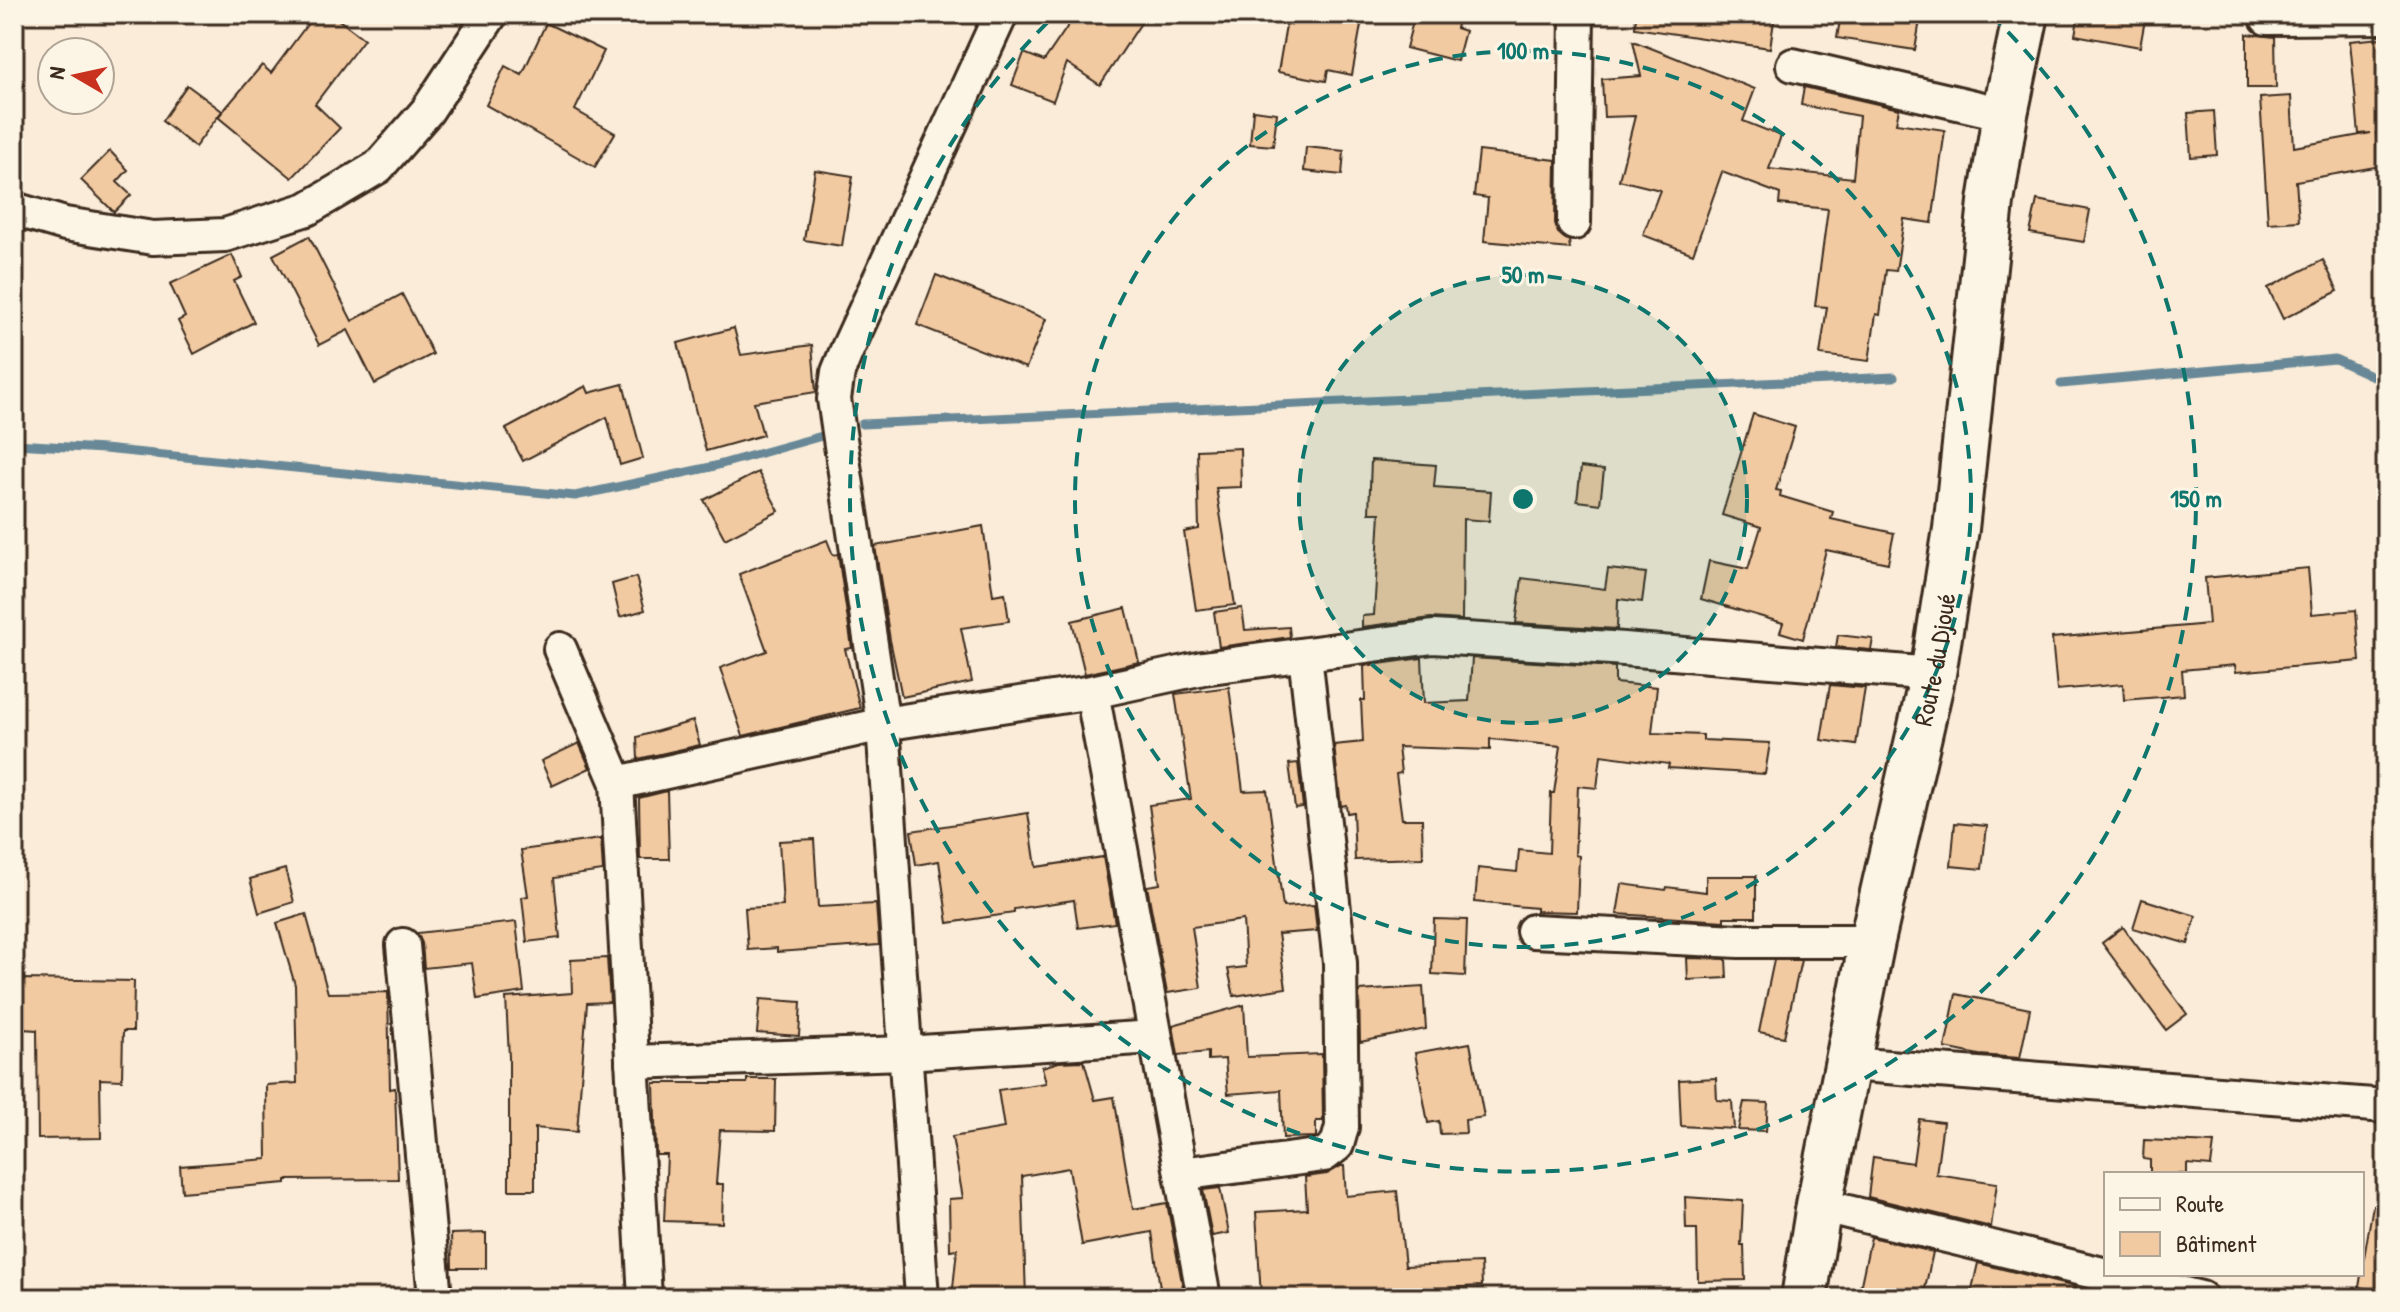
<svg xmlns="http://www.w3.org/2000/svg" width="2400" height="1312" viewBox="0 0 2400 1312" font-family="'Patrick Hand',sans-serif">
<rect width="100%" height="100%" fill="#faecd8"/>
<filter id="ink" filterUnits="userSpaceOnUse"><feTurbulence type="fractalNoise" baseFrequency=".0125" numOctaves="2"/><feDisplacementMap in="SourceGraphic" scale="16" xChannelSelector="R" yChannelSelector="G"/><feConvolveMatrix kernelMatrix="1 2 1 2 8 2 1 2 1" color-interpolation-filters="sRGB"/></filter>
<g filter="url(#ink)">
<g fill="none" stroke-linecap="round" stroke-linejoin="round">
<!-- stream -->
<g stroke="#698897" stroke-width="9">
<polyline points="2061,384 2335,359 2386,382"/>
<polyline points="862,424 1894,377"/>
<polyline points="14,444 104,449 575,496 711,467 822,436"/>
</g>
</g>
<!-- building -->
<g fill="#f2caa2" stroke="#3b2a1e" stroke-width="2">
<polygon points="315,14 331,14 364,39 315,104 340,128 292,178 218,117 262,65 271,73"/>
<polygon points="1076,14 1128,14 1141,23 1100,85 1067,63 1053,101 1012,85 1024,53 1044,61"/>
<polygon points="1288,14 1363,14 1352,75 1328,70 1326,81 1278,72"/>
<polygon points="1415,14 1460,14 1456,28 1465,31 1457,61 1406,48"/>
<polygon points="1636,14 1775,14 1770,48 1635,28"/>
<polygon points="1841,14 1921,14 1915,50 1837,38"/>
<polygon points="2079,14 2146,14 2140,47 2075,35"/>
<polygon points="546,23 604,51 575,110 615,133 595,167 486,105 505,66 522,75"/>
<polygon points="2247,34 2275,37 2276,88 2247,88"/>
<polygon points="2381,38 2386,96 2386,132 2376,133 2381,166 2296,181 2299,221 2268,223 2260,98 2291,96 2294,147 2371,133 2359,134 2350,41"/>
<polygon points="1633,41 1755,89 1743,121 1781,136 1769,169 1853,178 1859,116 1801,105 1804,87 1899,109 1896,123 1945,130 1932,223 1904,219 1896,271 1886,270 1880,315 1876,314 1869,361 1820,355 1827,307 1815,306 1828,209 1779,204 1780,194 1722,172 1693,254 1643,235 1660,190 1619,180 1635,116 1604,117 1602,79 1641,76"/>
<polygon points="187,85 222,111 195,147 162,121"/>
<polygon points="1253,110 1277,113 1273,146 1250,144"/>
<polygon points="2214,111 2217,155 2191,157 2188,113"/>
<polygon points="1306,147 1344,151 1342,175 1304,171"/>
<polygon points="110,151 128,170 117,182 131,195 114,212 81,180"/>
<polygon points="1479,151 1556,160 1555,224 1558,233 1569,241 1570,249 1484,241 1488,198 1474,196"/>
<polygon points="815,170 853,176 842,246 804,240"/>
<polygon points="2037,200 2090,210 2084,242 2030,233"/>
<polygon points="309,236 352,321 402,294 433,354 375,384 348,330 319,345 273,255"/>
<polygon points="232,255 242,277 234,281 254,322 194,354 178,321 185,317 170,284"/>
<polygon points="2323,260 2338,291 2283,319 2268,288"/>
<polygon points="936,275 1046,319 1026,368 917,325"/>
<polygon points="734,328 741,355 812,345 816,392 754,402 763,435 706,451 678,343"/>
<polygon points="623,384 643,458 620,465 607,417 523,461 506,429 586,386 589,393"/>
<polygon points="1753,414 1795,427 1776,490 1781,491 1780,496 1833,512 1831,519 1894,533 1888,563 1826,550 1803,639 1780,632 1783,623 1701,599 1709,561 1748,569 1761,527 1722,515"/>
<polygon points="1240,448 1241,487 1216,488 1235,605 1196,610 1184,532 1199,529 1197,450"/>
<polygon points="1371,460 1436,465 1434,487 1491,491 1489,521 1463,519 1462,620 1431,618 1362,627 1362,616 1374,615 1380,513 1369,513"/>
<polygon points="1581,467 1604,470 1600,504 1577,501"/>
<polygon points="758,472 779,511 725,539 704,500"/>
<polygon points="983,526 993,595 1005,593 1009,621 961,628 972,682 902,697 890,640 875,546"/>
<polygon points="827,540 833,555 838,554 852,648 845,649 860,708 743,736 720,668 767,651 739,574"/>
<polygon points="2308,568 2312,614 2356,610 2360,661 2236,672 2235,665 2182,670 2184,695 2124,700 2123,684 2057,690 2052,638 2209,624 2205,578"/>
<polygon points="1608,569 1646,573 1642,602 1618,599 1617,629 1516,623 1522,578 1605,589"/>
<polygon points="636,577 645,610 620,617 612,584"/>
<polygon points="1126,608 1139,662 1085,674 1072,621"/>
<polygon points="1242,608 1245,630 1289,627 1290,637 1219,647 1214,612"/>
<polygon points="1838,635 1873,639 1871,650 1836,647"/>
<polygon points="1422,658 1424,703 1469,701 1472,658 1615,667 1615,683 1657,687 1652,733 1703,735 1703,740 1770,743 1765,774 1668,768 1669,764 1601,755 1597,788 1578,786 1575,855 1579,856 1577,912 1536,911 1536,908 1475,902 1478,868 1517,872 1519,850 1549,853 1551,793 1554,793 1561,746 1490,739 1490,750 1398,747 1401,773 1396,774 1402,819 1422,819 1423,858 1355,860 1353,812 1347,813 1346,805 1341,806 1334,745 1363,742 1361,700 1365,700 1364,666"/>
<polygon points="1830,685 1865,688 1856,745 1821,740"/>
<polygon points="1229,687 1243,791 1267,790 1283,907 1314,905 1317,931 1278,934 1286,988 1234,996 1228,969 1246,967 1243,920 1192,927 1201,988 1167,993 1147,886 1160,884 1149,805 1191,799 1175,694"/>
<polygon points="693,721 700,745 638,759 637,737"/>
<polygon points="579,743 590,768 552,786 541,761"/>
<polygon points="1298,763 1303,807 1295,808 1289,764"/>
<polygon points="667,791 669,859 640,859 639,798"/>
<polygon points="1028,813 1036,867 1103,857 1115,923 1078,928 1074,900 1014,909 1014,913 948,923 939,861 916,865 911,831"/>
<polygon points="1955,823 1987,826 1982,869 1951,866"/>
<polygon points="601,839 603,871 554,878 560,938 527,942 522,897 528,896 521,850"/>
<polygon points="814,839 818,907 876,904 879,945 777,952 777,948 748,950 745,908 783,906 779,841"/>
<polygon points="285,869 294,902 259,913 250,879"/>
<polygon points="1706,876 1756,876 1756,917 1724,917 1724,921 1617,914 1622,884 1666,890 1667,887 1706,892"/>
<polygon points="2142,899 2196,916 2188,944 2133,928"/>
<polygon points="306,914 328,993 388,992 390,1089 395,1088 398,1179 286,1180 286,1183 182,1192 180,1166 267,1159 266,1085 297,1083 295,985 277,923"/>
<polygon points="1434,919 1467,920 1465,976 1432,974"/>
<polygon points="516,922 524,992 477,999 472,963 424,968 422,943 417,933"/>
<polygon points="2123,927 2187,1014 2166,1030 2102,943"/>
<polygon points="607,958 610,1002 587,1003 577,1132 535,1128 535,1190 509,1190 509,1057 506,998 572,993 571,960"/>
<polygon points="1687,958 1726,959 1727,978 1688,980"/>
<polygon points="1774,960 1801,960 1784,1037 1759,1032"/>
<polygon points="23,979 134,981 133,1031 123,1031 122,1080 100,1079 101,1138 38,1139 37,1030 22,1029"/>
<polygon points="1423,987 1426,1029 1360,1042 1359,991"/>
<polygon points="1956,994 2030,1009 2020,1058 1979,1055 1945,1048"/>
<polygon points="760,999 801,1002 799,1036 757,1033"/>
<polygon points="1244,1005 1247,1057 1322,1054 1323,1121 1316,1121 1316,1137 1283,1138 1281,1090 1228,1094 1225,1059 1208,1060 1208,1052 1178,1055 1173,1025"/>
<polygon points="1470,1043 1484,1117 1465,1120 1466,1133 1440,1134 1439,1121 1428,1123 1415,1053"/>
<polygon points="1084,1061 1095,1100 1114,1097 1133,1209 1167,1203 1184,1293 1161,1295 1152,1232 1082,1245 1069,1168 1022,1176 1026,1298 952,1298 957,1249 950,1250 949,1199 963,1198 952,1137 1004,1128 998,1090 1046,1083 1042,1067 1059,1062"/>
<polygon points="1716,1078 1717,1100 1732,1101 1734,1129 1681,1126 1679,1080"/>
<polygon points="747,1079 776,1079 775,1131 720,1130 716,1184 723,1184 722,1223 664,1221 667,1155 656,1155 654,1083 747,1083"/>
<polygon points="1744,1102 1768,1103 1766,1131 1738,1130"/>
<polygon points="1919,1119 1943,1122 1936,1174 1997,1183 1991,1227 1868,1197 1873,1157 1913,1163"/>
<polygon points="2144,1140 2214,1143 2211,1166 2187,1164 2187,1174 2150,1174 2150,1160 2143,1159"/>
<polygon points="1341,1166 1344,1166 1346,1196 1397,1191 1405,1266 1481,1263 1482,1286 1428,1289 1429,1298 1261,1298 1256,1212 1307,1209 1305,1177 1327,1174"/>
<polygon points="1220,1188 1229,1233 1212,1236 1203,1190"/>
<polygon points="1685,1197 1743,1201 1741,1245 1744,1245 1745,1280 1698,1281 1697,1229 1686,1229"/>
<polygon points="2373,1205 2386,1206 2386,1292 2359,1287"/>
<polygon points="486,1233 486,1268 452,1268 451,1234"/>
<polygon points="1871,1237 1933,1252 1923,1298 1858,1298"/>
<polygon points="1978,1263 2075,1287 2073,1298 1970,1298"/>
</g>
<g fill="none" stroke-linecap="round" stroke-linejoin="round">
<defs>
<g id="street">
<polyline points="2267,18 2386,17"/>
<polyline points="1793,65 2005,114"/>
<polyline points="14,209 65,224 153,238 225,235 307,209 378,167 427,111 491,14"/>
<polyline points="1574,223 1577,14"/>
<polyline points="560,649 617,783 645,1298"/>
<polyline points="1092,692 1204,1298"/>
<polyline points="617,783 883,724 1092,692 1203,668 1433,637 1611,648 1933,674"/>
<polyline points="1533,931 1739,941 1872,941"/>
<polyline points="403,945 435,1298"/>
<polyline points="632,1062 905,1053 1155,1037"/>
<polyline points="1849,1064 2386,1106"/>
<polyline points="1181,1174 1324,1155 1337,1145 1342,1127 1340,963 1305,655"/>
<polyline points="1819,1205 2201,1298"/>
<polyline points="922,1298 883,724 834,399 838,372 847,350 1001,14"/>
</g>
<g id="primary">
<path id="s1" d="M 1804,1298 L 1819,1205 L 1872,941 L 1933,674 L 1956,529 L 1991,202 L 2005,114 L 2026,14"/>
</g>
</defs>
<!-- street casing -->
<use href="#street" stroke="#3b2a1e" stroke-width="38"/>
<!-- primary casing -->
<use href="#primary" stroke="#3b2a1e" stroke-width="50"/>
<!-- street -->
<use href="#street" stroke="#fcf5e5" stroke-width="32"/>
<!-- primary -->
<use href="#primary" stroke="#fcf5e5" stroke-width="44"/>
</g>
</g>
<!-- distance rings -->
<circle cx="1523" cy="499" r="224" fill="#0f766e" fill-opacity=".12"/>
<g fill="none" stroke="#0f766e" stroke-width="4" stroke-dasharray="14 10">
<circle cx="1523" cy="499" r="224"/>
<circle cx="1523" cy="499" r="448"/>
<path d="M1991 15A673 673 0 1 1 1055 15"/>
</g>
<g text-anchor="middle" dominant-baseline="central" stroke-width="6" stroke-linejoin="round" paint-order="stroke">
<!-- street labels -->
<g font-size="26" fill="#3b2a1e" stroke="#fcf5e5">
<text stroke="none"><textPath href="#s1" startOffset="652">Route du Djoué</textPath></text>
</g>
</g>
<circle cx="1523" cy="499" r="12" fill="#0f766e" stroke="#fcf5e5" stroke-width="4"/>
<g font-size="24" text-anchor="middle" font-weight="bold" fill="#0f766e" stroke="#fcf5e5" stroke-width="6" stroke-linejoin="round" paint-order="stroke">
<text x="1523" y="59">100 m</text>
<text x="1523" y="283">50 m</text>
<text x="2196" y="507">150 m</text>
</g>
<!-- margin -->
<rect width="2400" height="1312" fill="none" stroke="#fcf5e5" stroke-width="48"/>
<rect x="24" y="24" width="2352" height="1264" fill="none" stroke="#3b2a1e" stroke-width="3" filter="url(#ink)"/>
<!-- legend -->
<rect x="2104" y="1172" width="260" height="104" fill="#fcf5e5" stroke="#afa495" stroke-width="2"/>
<rect x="2120" y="1198" width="40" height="12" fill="#fcf5e5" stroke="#afa495" stroke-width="2"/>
<text x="2176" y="1212" font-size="24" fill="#3b2a1e">Route</text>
<rect x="2120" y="1232" width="40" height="24" fill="#f2caa2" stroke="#afa495" stroke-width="2"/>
<text x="2176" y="1252" font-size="24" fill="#3b2a1e">Bâtiment</text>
<!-- north arrow -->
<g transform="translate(76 76) rotate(279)"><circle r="38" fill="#fcf5e5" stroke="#afa495" stroke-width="2"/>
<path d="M0-6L14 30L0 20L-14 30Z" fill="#c8321e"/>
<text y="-12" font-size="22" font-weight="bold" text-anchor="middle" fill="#3b2a1e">N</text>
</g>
</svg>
